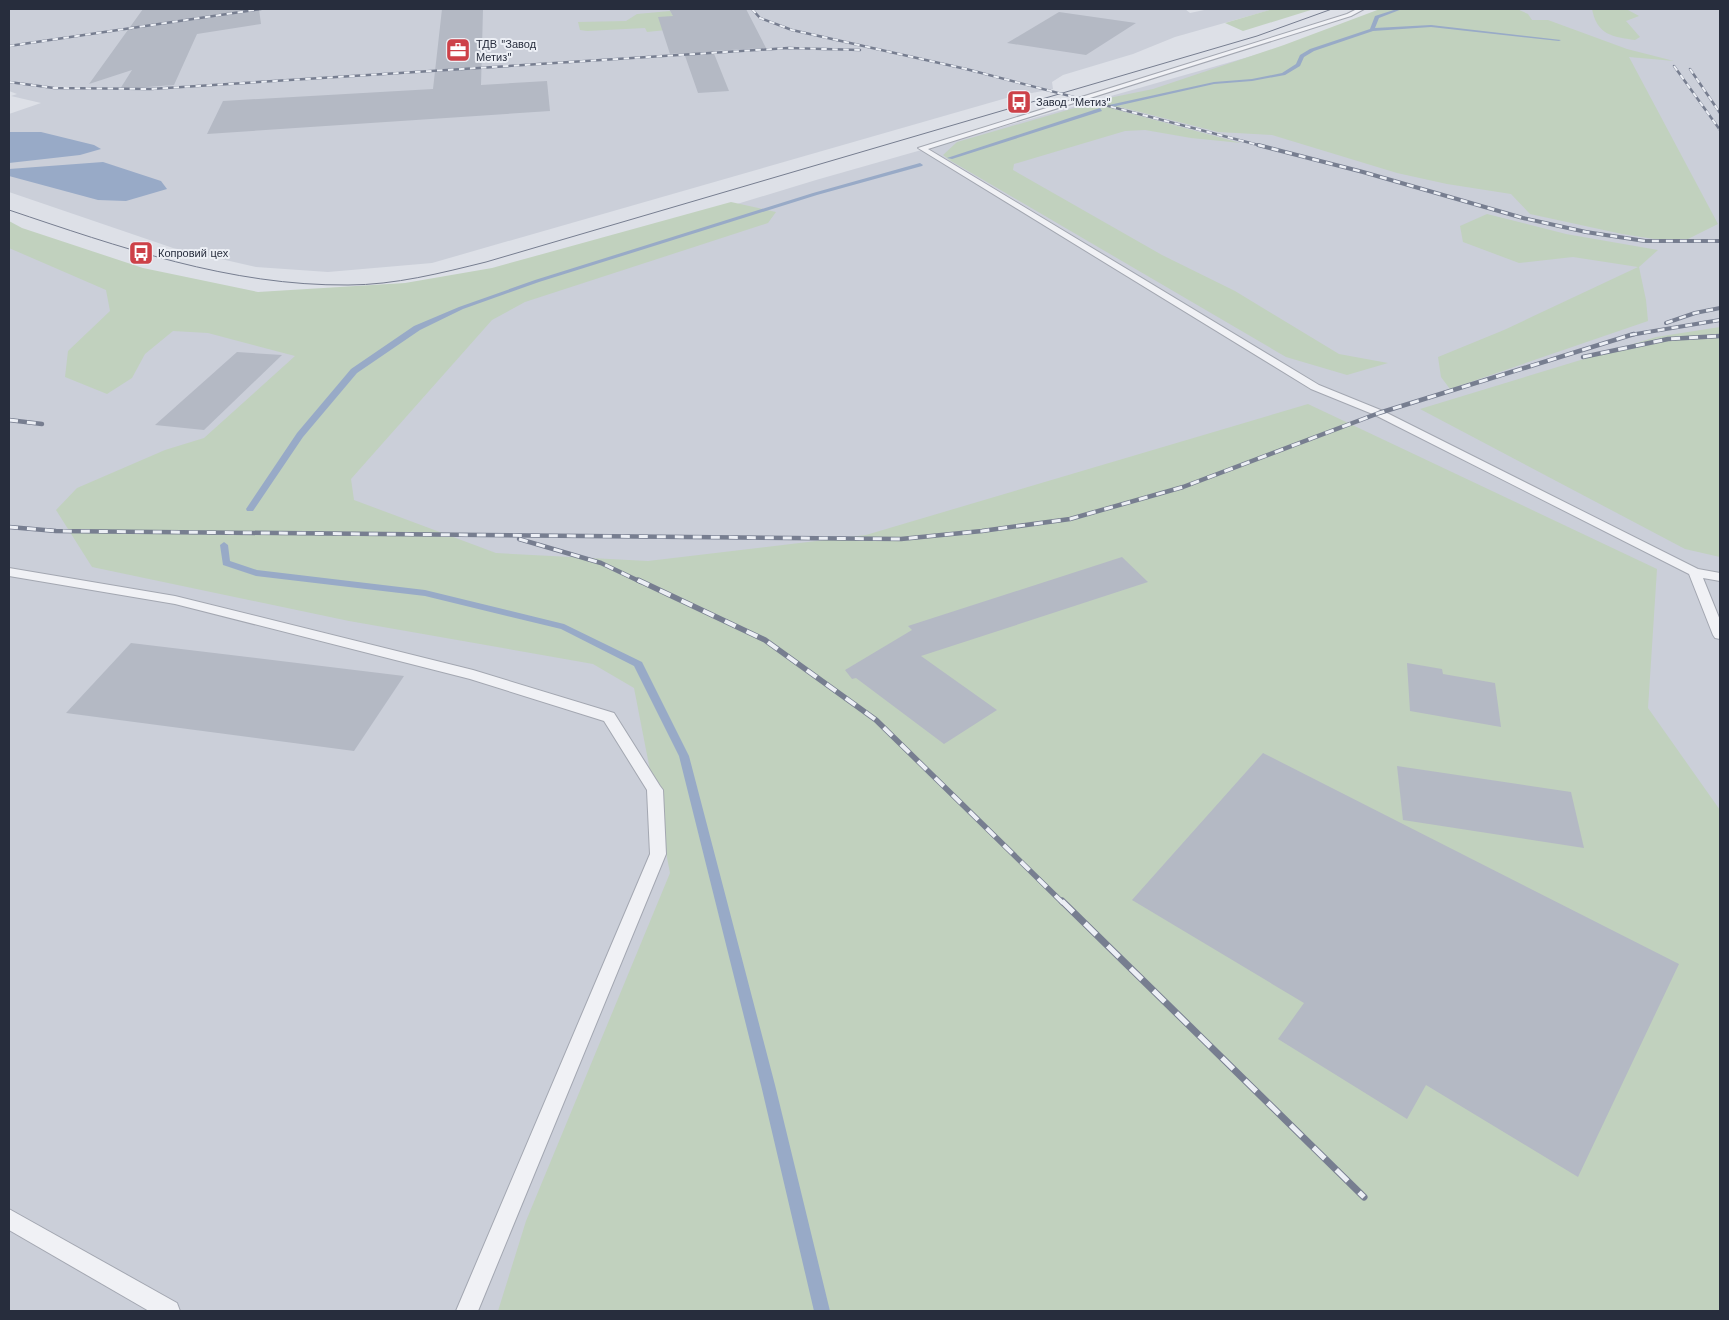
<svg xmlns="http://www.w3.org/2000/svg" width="1729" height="1320" viewBox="0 0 1729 1320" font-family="'Work Sans',sans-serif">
<rect width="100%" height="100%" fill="#dde0e7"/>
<!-- built -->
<g fill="#cbcfd9">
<polygon points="9,9 1185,9 1190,13 1209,9 1274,9 1175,37 1133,54 1063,75 1052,82 1053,89 1010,97 432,263 328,272 256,267 173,248 9,192 9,114 41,103 11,96 17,94 9,91"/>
<polygon points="1452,9 1720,9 1720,1311 9,1311 9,237 241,317 390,310 816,180 1378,20"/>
</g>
<!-- green -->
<g fill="#c1d1be">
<polygon points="1273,9 1314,9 1243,31 1225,23"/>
<polygon points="1380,9 1517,9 1528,14 1532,20 1548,20 1627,49 1674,61 1629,57 1718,224 1680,243 1622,234 1530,214 1511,194 1447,184 1397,173 1272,135 1218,132 1120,107 1114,109 1241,143 1191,138 1145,130 1125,131 1014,164 1013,170 1162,255 1235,291 1339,354 1388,363 1347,375 1286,357 951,161 943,155 957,142 1109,98 1153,89 1284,45"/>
<path d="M 1592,9 L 1628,10 L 1639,16 L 1626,21 L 1640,37 L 1635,40 C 1613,37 1597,35 1592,9 Z"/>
<polygon points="670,11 672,14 680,13 666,30 647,32 645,28 587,31 580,30 578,22 626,21 637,14"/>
<polygon points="731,202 776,212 768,223 525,302 492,320 351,479 354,500 496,553 648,561 866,535 1308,404 1657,569 1648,708 1720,810 1720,1311 498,1311 526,1221 670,873 634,688 593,664 349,621 92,567 56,510 77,488 165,450 204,438 295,356 208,333 173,331 145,354 132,378 107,394 65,377 68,351 110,311 106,290 9,248 9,221 22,228 143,268 258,292 405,283 492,268"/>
<polygon points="1487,214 1566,234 1658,250 1639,267 1646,300 1648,321 1450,389 1441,377 1438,357 1504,330 1638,267 1573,257 1519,263 1463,242 1460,226"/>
<polygon points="1720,327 1720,557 1685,549 1420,409 1656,337"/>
</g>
<!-- water -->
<g fill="#98aac7">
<polygon points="9,132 41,132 94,145 101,149 80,155 9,163"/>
<polygon points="103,162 161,181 167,189 126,201 98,200 9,176 9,169"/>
</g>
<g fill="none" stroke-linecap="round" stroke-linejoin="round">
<!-- stream -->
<g fill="#98aac7" fill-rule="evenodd">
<polygon points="1397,9 1402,9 1379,18 1375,28 1431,25 1561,40 1559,41 1431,27 1373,31 1314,51 1304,57 1300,66 1285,75 1252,81 1214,84 1112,107 1109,105 1214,82 1252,79 1282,73 1296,64 1300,55 1310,49 1370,29 1375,16"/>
<polygon points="1100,108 1102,111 952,159 947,158"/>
<polygon points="920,163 923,165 922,166 817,195 539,282 463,309 420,330 357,373 303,437 253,511 247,511 246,509 297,433 351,369 414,326 459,307 535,280 813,193"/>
<polygon points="224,542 228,545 230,561 257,570 425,590 564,624 642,662 689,756 775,1085 830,1311 814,1311 761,1085 679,756 634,666 561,629 425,596 256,576 223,565 220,545"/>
</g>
</g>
<!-- building -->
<g fill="#b4b9c4">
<polygon points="143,9 259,9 261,24 197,34 174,85 120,89 132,70 89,84"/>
<polygon points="442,9 483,9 481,85 547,81 550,111 207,134 223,101 433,89"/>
<polygon points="669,9 746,9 766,48 713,51 729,91 698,93 684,53 670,54 658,17 673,16"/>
<polygon points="1059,12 1136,23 1086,55 1007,43"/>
<polygon points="237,352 282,355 204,430 155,425"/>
<polygon points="1122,557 1148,582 921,656 997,710 944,744 856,678 852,679 845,670 912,630 908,626"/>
<polygon points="131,643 404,676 354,751 66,713"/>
<polygon points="1407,663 1442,669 1443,674 1495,683 1501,727 1410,711"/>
<polygon points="1263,753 1679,964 1578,1177 1426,1085 1407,1119 1278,1039 1304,1003 1132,900"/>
<polygon points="1397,766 1571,792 1584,848 1403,820"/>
</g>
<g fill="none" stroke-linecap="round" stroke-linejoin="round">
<defs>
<g id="lane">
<polygon points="1357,9 1364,9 1351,16 928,149 1319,385 1383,411 1698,569 1720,573 1720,581 1703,578 1720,620 1720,639 1715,638 1713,635 1689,574 1375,415 1311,389 918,148 1347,14"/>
<polygon points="9,568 175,596 473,670 614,713 660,786 663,790 666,854 478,1311 456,1311 650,854 647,790 604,721 470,679 175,604 9,576"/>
<polygon points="9,1209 177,1303 180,1311 149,1311 9,1230"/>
</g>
</defs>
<!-- lane casing -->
<use href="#lane" stroke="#a3a7b1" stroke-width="2"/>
<!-- lane -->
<use href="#lane" fill="#f0f1f5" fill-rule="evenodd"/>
<!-- tram -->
<path stroke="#777e90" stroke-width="1" d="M 9,210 C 119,247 230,286 348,285 C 395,285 441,273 486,262 L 1257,36 L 1332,9"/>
<defs>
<g id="rail-far4">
<polyline points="752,9 760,18 792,30 966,69 1262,146"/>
<polyline points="9,46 261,9"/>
<polyline points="1674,66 1720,130"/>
<polyline points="1690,69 1720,113"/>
<polyline points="9,82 54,88 151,89 788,48 860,50"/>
</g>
<g id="rail-far3">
<polyline points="1258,145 1363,172 1523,218 1586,232 1645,241 1720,241"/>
<polyline points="1666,323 1695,313 1720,308"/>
<polyline points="1630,335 1720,320"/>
</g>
<g id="rail-far2">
<polyline points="1583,357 1668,339 1720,336"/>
<polyline points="9,420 42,424"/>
<polyline points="9,527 56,531 901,539 982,531 1070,519 1183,487 1379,413 1634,334"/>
<polyline points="519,539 601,563 641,582"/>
</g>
<polyline id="rail-far1" points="638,580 765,640 876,720 1063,903"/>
<polyline id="rail" points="1062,901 1364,1197"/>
</defs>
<!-- rail-far4 casing -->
<use href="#rail-far4" stroke="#777e90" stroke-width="2.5"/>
<!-- rail-far3 casing -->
<use href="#rail-far3" stroke="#777e90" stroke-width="4"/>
<!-- rail-far2 casing -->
<use href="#rail-far2" stroke="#777e90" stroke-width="4.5"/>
<!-- rail-far1 casing -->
<use href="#rail-far1" stroke="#777e90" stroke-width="5.5"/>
<!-- rail casing -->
<use href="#rail" stroke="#777e90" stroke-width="7"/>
<!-- rail-far4 -->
<use href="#rail-far4" stroke="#eceff5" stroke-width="2" stroke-dasharray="5.5" stroke-linecap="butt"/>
<!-- rail-far3 -->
<use href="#rail-far3" stroke="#eceff5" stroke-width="2.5" stroke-dasharray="7" stroke-linecap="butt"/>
<!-- rail-far2 -->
<use href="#rail-far2" stroke="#eceff5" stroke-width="3" stroke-dasharray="9" stroke-linecap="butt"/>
<!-- rail-far1 -->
<use href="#rail-far1" stroke="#eceff5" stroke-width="4" stroke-dasharray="12" stroke-linecap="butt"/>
<!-- rail -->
<use href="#rail" stroke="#eceff5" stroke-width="5" stroke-dasharray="16" stroke-linecap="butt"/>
</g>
<!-- icons -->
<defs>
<symbol id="office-square" viewBox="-11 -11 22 22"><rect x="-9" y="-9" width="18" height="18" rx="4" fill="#cd4148" stroke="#eceff5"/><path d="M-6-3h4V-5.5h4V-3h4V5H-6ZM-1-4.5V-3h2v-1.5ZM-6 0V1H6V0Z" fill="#fff"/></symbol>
<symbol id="bus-square" viewBox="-11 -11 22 22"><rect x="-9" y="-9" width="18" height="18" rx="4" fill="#cd4148" stroke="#eceff5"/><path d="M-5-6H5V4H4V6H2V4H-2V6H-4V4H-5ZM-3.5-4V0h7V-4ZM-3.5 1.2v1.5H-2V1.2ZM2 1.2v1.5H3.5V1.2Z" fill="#fff"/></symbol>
</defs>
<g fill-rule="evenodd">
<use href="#office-square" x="444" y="36" width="28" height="28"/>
<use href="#bus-square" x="1005" y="88" width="28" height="28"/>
<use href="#bus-square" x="127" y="239" width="28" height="28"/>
</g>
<g text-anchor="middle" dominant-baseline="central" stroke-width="4" stroke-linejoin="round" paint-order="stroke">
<!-- far-poi labels -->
<g font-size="11" fill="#272d3d" stroke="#eceff5" text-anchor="start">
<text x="476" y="44">ТДВ "Завод<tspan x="476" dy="13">Метиз"</tspan></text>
<text x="1036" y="102">Завод "Метиз"</text>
<text x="158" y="253">Копровий цех</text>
</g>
</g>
<!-- border -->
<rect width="1729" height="1320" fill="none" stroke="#272d3d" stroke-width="20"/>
</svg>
